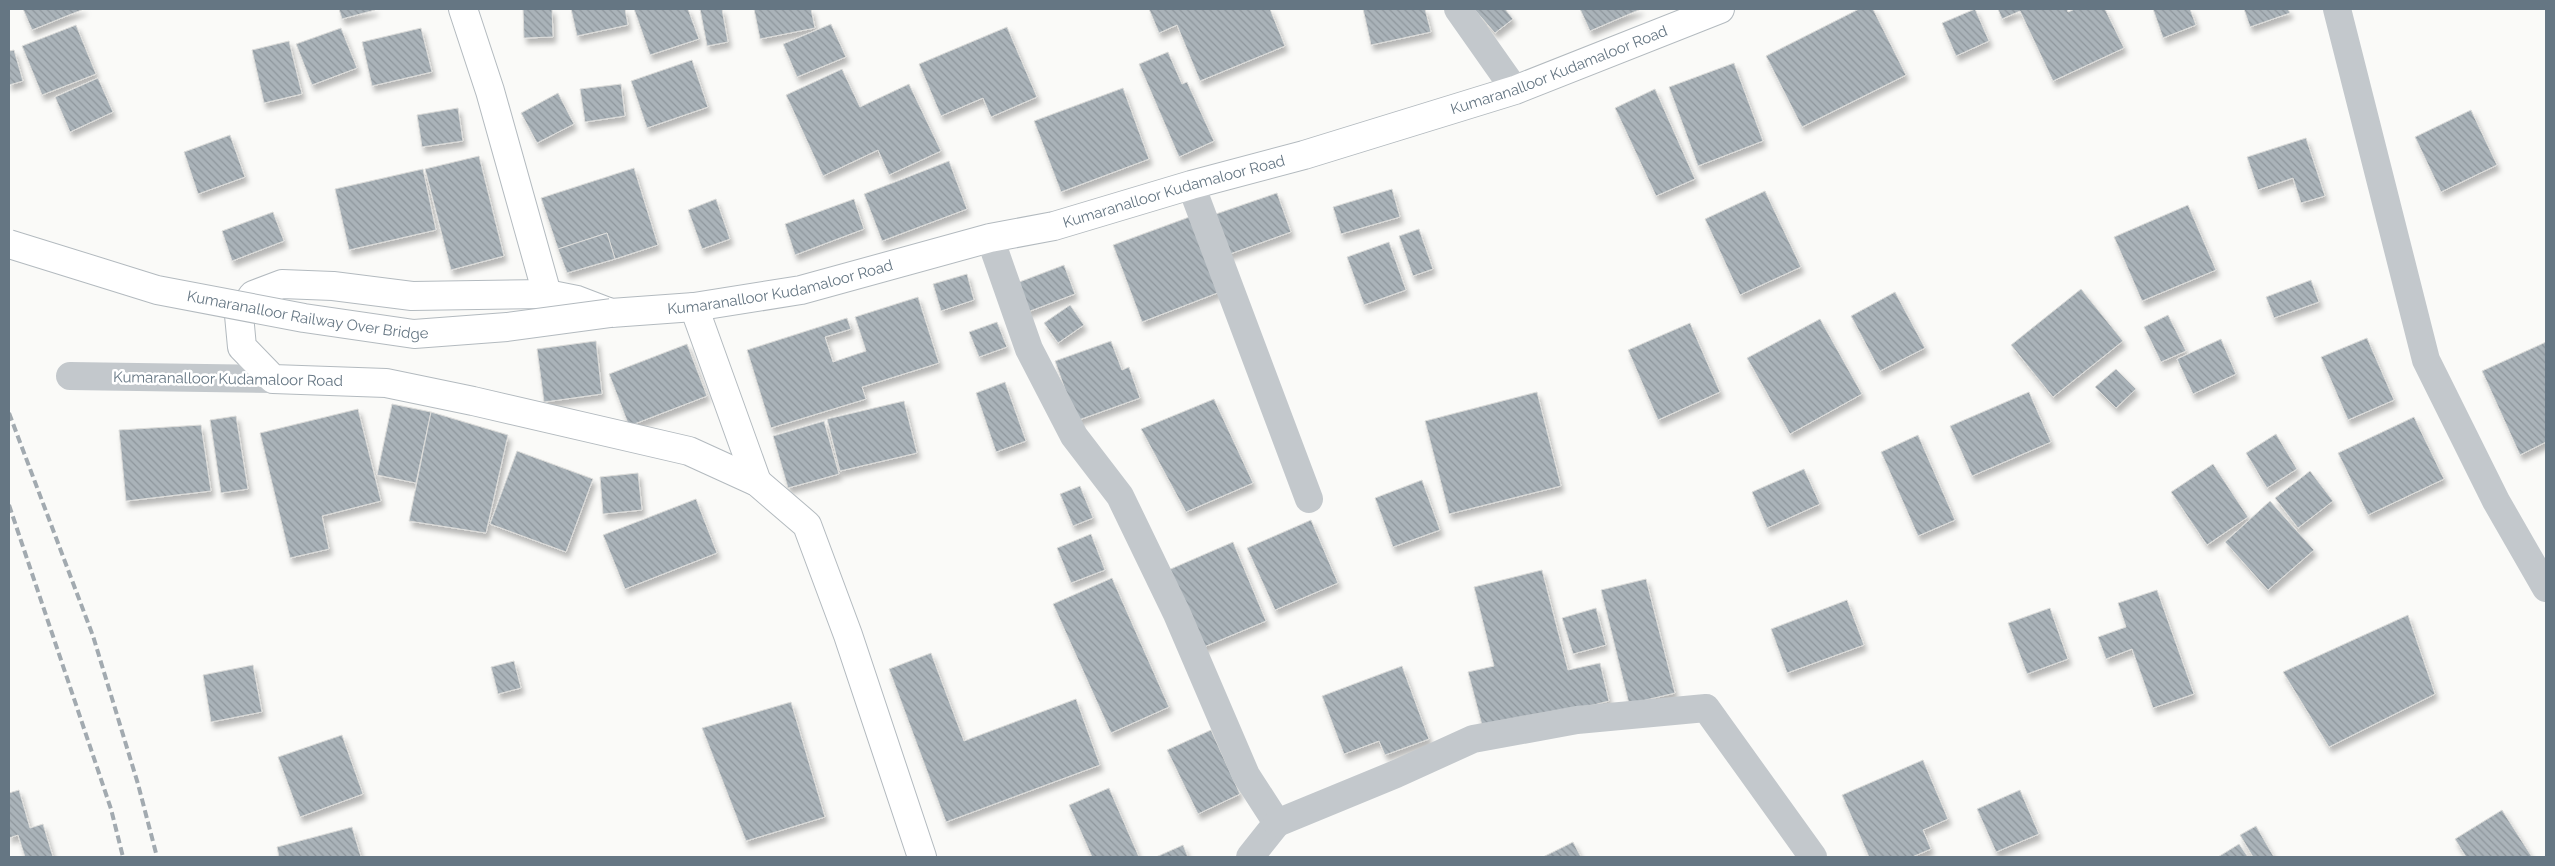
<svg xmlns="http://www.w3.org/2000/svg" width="2555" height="866" viewBox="0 0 2555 866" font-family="Raleway,sans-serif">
<defs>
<pattern id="building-back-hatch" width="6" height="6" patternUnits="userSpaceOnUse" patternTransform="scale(1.25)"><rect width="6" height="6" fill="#aab3b9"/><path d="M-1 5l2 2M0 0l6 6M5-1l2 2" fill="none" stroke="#8e969c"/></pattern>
<filter id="shadow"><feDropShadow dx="3" dy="5.5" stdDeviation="2.5" flood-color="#0004"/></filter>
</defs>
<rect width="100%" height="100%" fill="#fafaf8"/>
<!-- building -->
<g fill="url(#building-back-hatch)" stroke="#dcdcda" filter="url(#shadow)">
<polygon points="23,9 84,9 32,30"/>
<polygon points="339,9 375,9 375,10 342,19"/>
<polygon points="523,9 552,9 553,37 524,38"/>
<polygon points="571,9 625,9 628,25 577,36"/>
<polygon points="634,9 688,9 699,39 650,55"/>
<polygon points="700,9 722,9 728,42 707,46"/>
<polygon points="754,9 811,9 815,28 760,39"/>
<polygon points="1149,9 1270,9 1285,46 1200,81 1177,25 1159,33"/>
<polygon points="1363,9 1425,9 1431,32 1371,45"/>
<polygon points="1474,9 1505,9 1513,19 1495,33"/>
<polygon points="1580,9 1641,9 1590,31"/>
<polygon points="1859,9 1873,9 1906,75 1802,127 1766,56"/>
<polygon points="1975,9 1989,41 1956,56 1942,23"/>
<polygon points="1998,9 2067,9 2068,12 2075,9 2105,9 2124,48 2053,81 2020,11 2002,19"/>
<polygon points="2153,9 2190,9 2196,25 2163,38"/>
<polygon points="2244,9 2288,9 2290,13 2250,27"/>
<polygon points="831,24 846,57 797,77 783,44"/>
<polygon points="76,25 96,74 42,95 22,46"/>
<polygon points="1007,27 1037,97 991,117 983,98 941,116 919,64"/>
<polygon points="341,28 357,68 312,85 296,44"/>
<polygon points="421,28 432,72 372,86 362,42"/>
<polygon points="289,41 302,94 264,103 252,50"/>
<polygon points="14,50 23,81 9,85 9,51"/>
<polygon points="1168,52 1182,84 1187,82 1214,141 1179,157 1139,64"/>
<polygon points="692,60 708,107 647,128 631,81"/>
<polygon points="1734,63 1763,141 1698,166 1669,87"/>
<polygon points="842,69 860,107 909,84 941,151 889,175 878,150 823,176 786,95"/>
<polygon points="98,78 113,112 70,132 55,97"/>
<polygon points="621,84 625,116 585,122 580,89"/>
<polygon points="1123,88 1149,159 1061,192 1034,121"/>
<polygon points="1655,89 1695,179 1656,196 1615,108"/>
<polygon points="558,93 574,124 537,143 521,113"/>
<polygon points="458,108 463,141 422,147 417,115"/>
<polygon points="2471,110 2497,165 2441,192 2415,137"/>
<polygon points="230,135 245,177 198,194 184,152"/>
<polygon points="2306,138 2325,196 2301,203 2293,178 2258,190 2247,157"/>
<polygon points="479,156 504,256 451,270 425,169"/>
<polygon points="949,161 967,209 882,241 864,194"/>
<polygon points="634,168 658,245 615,259 607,233 558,249 541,198"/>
<polygon points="423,169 436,230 349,250 335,189"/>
<polygon points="1392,189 1400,217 1341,234 1333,207"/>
<polygon points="1765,191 1801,267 1740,295 1705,219"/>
<polygon points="1277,193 1291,232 1227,255 1213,215"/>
<polygon points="716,199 730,239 702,249 688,210"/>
<polygon points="854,199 864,229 795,255 785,224"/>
<polygon points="2188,205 2216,270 2142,301 2114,237"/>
<polygon points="273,212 284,241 232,261 222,231"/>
<polygon points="1192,216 1220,292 1142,322 1113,245"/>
<polygon points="1419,229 1433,269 1413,276 1399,236"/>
<polygon points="607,233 615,259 567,273 558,249"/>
<polygon points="1389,242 1406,290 1364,305 1347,257"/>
<polygon points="1064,265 1075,294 1025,313 1014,284"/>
<polygon points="967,274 974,300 941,311 933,284"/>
<polygon points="2311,280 2319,302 2274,318 2266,297"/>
<polygon points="2081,289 2123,341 2053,397 2011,345"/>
<polygon points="1895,292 1925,348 1880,371 1851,316"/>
<polygon points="918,297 939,363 862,387 866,399 771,428 747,350 847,318 851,329 825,337 833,362 866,351 855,317"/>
<polygon points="1070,305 1084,325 1058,343 1044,323"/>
<polygon points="2168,315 2186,351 2161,362 2144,327"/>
<polygon points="1820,319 1862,394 1790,434 1747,358"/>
<polygon points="997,322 1007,347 979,357 969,332"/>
<polygon points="1690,323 1720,392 1658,420 1628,350"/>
<polygon points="2367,338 2394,400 2348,420 2321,357"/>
<polygon points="2221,339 2236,374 2193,394 2177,359"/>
<polygon points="596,341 602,394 544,402 537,349"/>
<polygon points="1111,341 1122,370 1129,367 1140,398 1076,421 1055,361"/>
<polygon points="2546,342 2546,442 2520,455 2482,371"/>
<polygon points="687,344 707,396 629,426 609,374"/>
<polygon points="2116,369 2136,389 2116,408 2095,387"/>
<polygon points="1005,382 1026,441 996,452 976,393"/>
<polygon points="1537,392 1561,486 1449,514 1425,421"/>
<polygon points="2029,392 2051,442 1972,476 1950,426"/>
<polygon points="1214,399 1253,483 1186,512 1141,429"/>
<polygon points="904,401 917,453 840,471 827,419"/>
<polygon points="392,404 431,412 416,483 377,475"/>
<polygon points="358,409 381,501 322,516 329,549 290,558 260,433"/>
<polygon points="431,412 508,435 486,533 409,521"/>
<polygon points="236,416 248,489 221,493 210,420"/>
<polygon points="2414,417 2444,479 2368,515 2338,453"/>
<polygon points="824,421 839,474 788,488 773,436"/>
<polygon points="201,425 211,491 126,501 119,430"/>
<polygon points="2276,434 2297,469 2267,488 2246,453"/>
<polygon points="1918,435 1955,520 1918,536 1881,452"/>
<polygon points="517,451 593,479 566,552 490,524"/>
<polygon points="2213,464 2248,517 2207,545 2171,492"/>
<polygon points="1804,469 1820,504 1767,528 1752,492"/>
<polygon points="2310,471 2333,501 2298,528 2275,498"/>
<polygon points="638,473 642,510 603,514 600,477"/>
<polygon points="1422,480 1440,530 1393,547 1375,498"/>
<polygon points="1080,486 1093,518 1073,526 1060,494"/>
<polygon points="696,499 717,553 625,589 603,535"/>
<polygon points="2270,501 2314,550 2268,590 2225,542"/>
<polygon points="1311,520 1338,583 1275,610 1247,548"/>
<polygon points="1091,534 1105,570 1071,583 1057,548"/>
<polygon points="1233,542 1266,621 1199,649 1166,571"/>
<polygon points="1542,570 1568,670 1600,663 1609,701 1484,733 1468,672 1494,666 1474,587"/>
<polygon points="1112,578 1169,707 1111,733 1053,604"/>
<polygon points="1646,579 1675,693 1629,704 1601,590"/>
<polygon points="2157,590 2194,694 2153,708 2132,649 2106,659 2098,637 2126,627 2118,603"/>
<polygon points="1847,600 1864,645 1787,673 1771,629"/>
<polygon points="1596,608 1606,645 1573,654 1562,618"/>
<polygon points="2050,608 2068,659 2027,674 2008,623"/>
<polygon points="2408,615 2435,694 2329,747 2283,672"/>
<polygon points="931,653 964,741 1076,699 1100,765 946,822 889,669"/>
<polygon points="514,661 521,688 498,694 491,667"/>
<polygon points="253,665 262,712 211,722 203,675"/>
<polygon points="1402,666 1429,739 1385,755 1379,741 1344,754 1322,696"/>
<polygon points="791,702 825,817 746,841 702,728"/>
<polygon points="1211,730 1240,794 1198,814 1167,750"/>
<polygon points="342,735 363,794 300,817 278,757"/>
<polygon points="1923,760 1948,819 1923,830 1931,849 1912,857 1869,857 1842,795"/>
<polygon points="1109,788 1139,857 1092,857 1069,805"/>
<polygon points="19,790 30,828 43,824 53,857 25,857 18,835 9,838 9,793"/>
<polygon points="2020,790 2039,834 1996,852 1977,809"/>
<polygon points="2502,810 2532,857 2466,857 2455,839"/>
<polygon points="2256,826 2274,857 2253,857 2240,835"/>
<polygon points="352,827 361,857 279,857 277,847"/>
<polygon points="1573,842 1581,857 1543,857"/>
<polygon points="2239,844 2248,857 2218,857"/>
<polygon points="1183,845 1188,857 1156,857"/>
</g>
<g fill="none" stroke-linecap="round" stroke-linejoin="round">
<defs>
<g id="secondary">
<polyline points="463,9 490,91 547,294"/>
<polyline points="694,307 757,482"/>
<path id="s1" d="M 922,857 L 848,635 L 807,525 L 757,482 L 689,451 L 473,401 L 386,383 L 273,379 L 242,347 L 239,315 L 253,295 L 282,284 L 333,286 L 412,296 L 547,294 L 577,300 L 611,313 L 694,307 L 801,290 L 990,238 L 1054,226 L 1191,185 L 1304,155 L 1515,90 L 1720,9"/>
</g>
</defs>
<!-- secondary casing -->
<use href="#secondary" stroke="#b3babf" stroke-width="30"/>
<!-- street -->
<g stroke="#c3c8cc" stroke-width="28">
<polyline points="1458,9 1515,90"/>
<polyline points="2337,9 2426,360 2496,501 2546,588"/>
<polyline points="1191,185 1309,499"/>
<polyline points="990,238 1029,349 1074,436 1120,496 1177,614 1246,775 1277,823 1250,857"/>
<polyline points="70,376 273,379"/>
<polyline points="1277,823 1396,774 1473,739 1577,720 1706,708 1813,857"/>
</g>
<!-- secondary -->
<use href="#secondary" stroke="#fff" stroke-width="28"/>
<!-- rail -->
<g stroke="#a2aab0" stroke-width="4" stroke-dasharray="8 4" stroke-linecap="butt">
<polyline points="9,413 93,636 138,784 157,857"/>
<polyline points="9,505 111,809 123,857"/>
</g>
<defs>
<g id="secondary-bridge">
<path id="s2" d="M 9,244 L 157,290 L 304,318 L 414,334 L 507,327 L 611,313"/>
</g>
</defs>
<!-- secondary-bridge casing -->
<use href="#secondary-bridge" stroke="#b3babf" stroke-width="30" stroke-linecap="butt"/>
<!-- secondary-bridge -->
<use href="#secondary-bridge" stroke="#fff" stroke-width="28"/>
</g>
<g text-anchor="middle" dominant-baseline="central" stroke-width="5" stroke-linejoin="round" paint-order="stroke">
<!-- street labels -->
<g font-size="15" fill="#657683" stroke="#fff">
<text stroke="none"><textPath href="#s1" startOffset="2362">Kumaranalloor Kudamaloor Road</textPath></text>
<text stroke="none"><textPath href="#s1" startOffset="1958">Kumaranalloor Kudamaloor Road</textPath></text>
<text stroke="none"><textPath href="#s1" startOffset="1552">Kumaranalloor Kudamaloor Road</textPath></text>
<text stroke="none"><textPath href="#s2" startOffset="308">Kumaranalloor Railway Over Bridge</textPath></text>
<text transform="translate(228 379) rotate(1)">Kumaranalloor Kudamaloor Road</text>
</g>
</g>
<!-- border -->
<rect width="2555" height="866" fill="none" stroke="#657683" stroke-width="20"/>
</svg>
